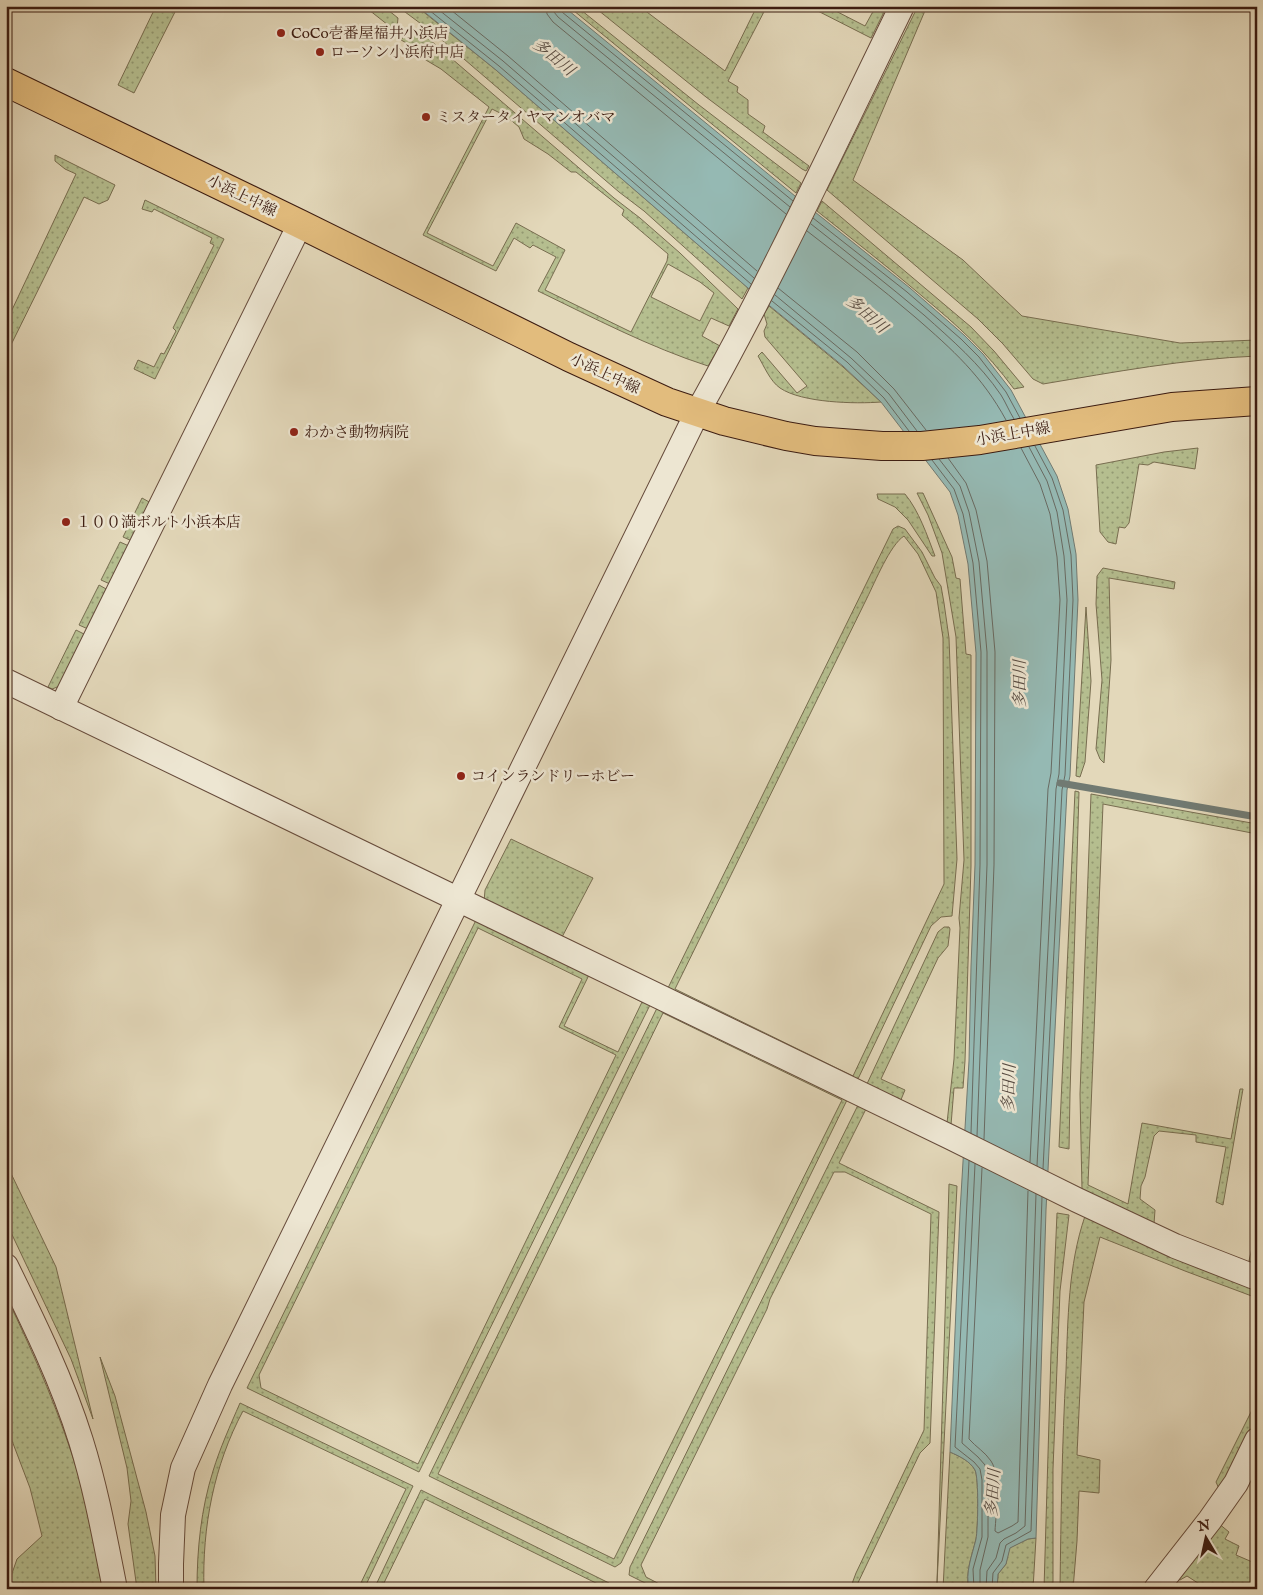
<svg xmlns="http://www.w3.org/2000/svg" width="1263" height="1595" viewBox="0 0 1263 1595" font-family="'IM FELL English','Noto Serif JP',serif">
<defs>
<pattern id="grass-dots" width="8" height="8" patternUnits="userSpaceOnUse" patternTransform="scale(1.25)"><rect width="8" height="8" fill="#b5be8f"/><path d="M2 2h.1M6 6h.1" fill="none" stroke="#949a73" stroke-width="1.8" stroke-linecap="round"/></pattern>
</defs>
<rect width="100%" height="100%" fill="#e3d8ba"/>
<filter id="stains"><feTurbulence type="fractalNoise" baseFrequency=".004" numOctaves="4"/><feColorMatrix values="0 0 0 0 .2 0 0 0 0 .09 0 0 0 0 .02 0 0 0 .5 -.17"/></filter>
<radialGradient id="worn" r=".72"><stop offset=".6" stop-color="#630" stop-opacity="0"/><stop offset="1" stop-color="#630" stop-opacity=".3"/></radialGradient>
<!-- grass -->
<g fill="url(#grass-dots)" stroke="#786d50" fill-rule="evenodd">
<polygon points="156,6 178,6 134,93 118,85"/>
<polygon points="364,6 383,6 398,18 397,28 390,37 384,33 388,25"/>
<polygon points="397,6 416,6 496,70 748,288 742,299 644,211 619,192 436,35"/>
<polygon points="568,6 576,6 699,105 801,183 796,193"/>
<polygon points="593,6 639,6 725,71 757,6 767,6 728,81 738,87 737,92 748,100 748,114 765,126 763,132 809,166 806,171 802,169 706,97"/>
<polygon points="808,6 826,6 865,26 876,6 887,6 871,38"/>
<path d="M 918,6 L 927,6 L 853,180 L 963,260 L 1022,316 L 1180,343 L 1257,340 L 1257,356 C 1184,359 1115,372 1043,384 L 1033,379 L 1003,344 L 978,319 L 827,190 Z"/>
<path d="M 416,31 L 430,40 L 614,198 L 640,218 L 680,253 L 738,309 L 729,326 L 711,318 L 702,336 L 720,346 L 708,366 C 649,347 594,318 538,291 L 556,257 L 533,245 L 530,248 L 514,238 L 496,271 L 423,235 L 489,107 L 441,69 L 409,50 L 412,46 L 401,40 L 407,32 ZM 492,109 L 506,116 L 519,127 L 524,139 L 548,154 L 571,172 L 576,172 L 624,210 L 622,215 L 668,254 L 667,261 L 631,332 L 545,290 L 565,250 L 516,223 L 493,266 L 427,233 ZM 668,264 L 700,282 L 714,293 L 700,321 L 651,297 Z"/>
<polygon points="55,155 115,185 108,200 99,204 84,197 6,355 6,310 11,312 76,174 65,169 55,161"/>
<polygon points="145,200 224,239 155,379 134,369 138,360 154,367 161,353 164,354 176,331 173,328 214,245 210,243 212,238 154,209 152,212 142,209"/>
<path d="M 822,201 L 971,327 L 994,351 L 1024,387 L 1014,389 C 986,351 958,326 922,296 C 888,267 852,239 817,211 Z"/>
<path d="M 769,306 L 843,367 L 881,402 C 856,404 802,403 780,388 C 770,381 764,366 758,356 L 762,352 L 797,393 L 807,386 L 765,337 L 764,331 L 767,324 L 764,314 Z"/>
<polygon points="1198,448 1195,469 1154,462 1148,465 1139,464 1129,523 1125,528 1119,527 1116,544 1108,542 1100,532 1096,465 1164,452"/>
<polygon points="917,493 923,493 952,557 956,578 960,579 966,654 971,655 971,866 965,1061 963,1088 954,1088 951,1125 947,1123 954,1059 960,928 959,918 964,860 956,637 942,553 928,515"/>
<path d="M 877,494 L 905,494 C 919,511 927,535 935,556 L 932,556 L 908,520 L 895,507 L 878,499 Z"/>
<polygon points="142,498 151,503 132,541 123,537"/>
<path d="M 898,526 L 905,529 L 922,552 L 935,578 L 941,586 L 944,603 L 949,638 L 957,859 L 952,916 L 941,917 L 931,926 L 857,1081 L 667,990 L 893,529 ZM 904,536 L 918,554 L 936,592 L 943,638 L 944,884 L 853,1076 L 675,989 L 867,598 C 875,582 890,545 904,536 Z"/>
<polygon points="120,542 129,546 110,584 101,580"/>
<polygon points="1103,568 1175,582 1174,589 1109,578 1111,660 1104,763 1100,759 1096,749 1102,680 1096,604 1097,576"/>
<polygon points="99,585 108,590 88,629 79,625"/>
<polygon points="1086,607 1091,681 1085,762 1080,777 1076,776"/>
<polygon points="76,630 86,635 60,686 52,689 48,687"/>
<polygon points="1075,791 1079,792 1070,1094 1069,1149 1059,1147"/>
<polygon points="1091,794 1257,824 1257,834 1103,804 1088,1185 1128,1204 1142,1123 1231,1139 1240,1089 1243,1089 1223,1205 1216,1202 1226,1147 1196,1142 1196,1135 1159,1131 1154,1136 1145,1177 1141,1186 1140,1199 1155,1210 1154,1224 1082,1190 1080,1094"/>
<polygon points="511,839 593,878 561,939 484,902 485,890"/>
<path d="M 477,918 L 651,1003 L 419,1472 L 247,1388 ZM 478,928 L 582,979 L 559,1027 L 616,1055 L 418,1464 L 261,1388 L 259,1375 ZM 589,975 L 642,1002 L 618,1052 L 564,1026 Z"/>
<polygon points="944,927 949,927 950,929 948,946 938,958 881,1079 905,1090 900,1102 866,1086 938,932"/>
<path d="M 658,1006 L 848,1098 L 621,1563 L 615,1567 L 429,1476 ZM 663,1013 L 842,1100 L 614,1559 L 438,1474 Z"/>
<polygon points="859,1103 867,1107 839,1163 939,1212 930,1443 920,1453 855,1589 850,1589 856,1573 924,1430 931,1214 845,1172 834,1172 770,1299 767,1309 641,1565 646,1577 669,1589 657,1589 629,1575 630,1567"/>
<polygon points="6,1163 56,1267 93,1419 71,1359 6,1222"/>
<polygon points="949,1184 957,1186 937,1583"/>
<polygon points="1057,1213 1069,1215 1060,1291 1053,1469 1053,1589 1044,1589 1051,1353"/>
<path d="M 1085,1216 L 1171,1255 L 1257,1290 L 1257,1298 L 1185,1271 L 1100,1237 L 1084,1302 L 1077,1455 L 1100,1460 L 1099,1493 L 1079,1491 L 1077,1541 L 1073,1589 L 1060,1589 C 1061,1516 1062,1444 1066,1371 C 1068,1319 1068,1266 1085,1216 Z"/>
<polygon points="1257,1225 1257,1263 1249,1261"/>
<path d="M 6,1296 C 35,1356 61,1416 80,1480 C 90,1516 96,1553 103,1589 L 9,1589 L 8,1585 L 17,1559 L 42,1536 L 30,1488 L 6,1425 Z"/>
<polygon points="100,1357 115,1396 146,1512 155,1556 156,1589 137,1589 128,1524 131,1501 127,1468"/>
<polygon points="1257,1400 1257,1417 1233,1468 1220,1491 1216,1482"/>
<path d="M 240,1403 L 413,1486 L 364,1589 L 358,1589 L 406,1489 L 243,1411 C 214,1465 202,1527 204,1589 L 197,1589 C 197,1549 201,1509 213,1471 C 220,1448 230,1426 240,1403 Z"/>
<path d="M 950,1452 C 959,1456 970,1461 975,1470 C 979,1478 978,1529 976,1539 C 972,1556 965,1572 969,1589 L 943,1589 Z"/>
<polygon points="421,1490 609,1583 610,1587 609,1589 602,1589 602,1586 425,1499 381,1589 374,1589"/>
<polygon points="1218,1523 1229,1532 1225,1539 1239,1546 1236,1555 1257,1564 1257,1589 1202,1589 1201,1585 1187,1576 1180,1580 1175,1578"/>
<polygon points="1036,1538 1033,1589 997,1589 998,1574 1006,1564 1009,1548 1028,1539"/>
</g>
<!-- water -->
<path fill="#95b9b3" stroke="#717a72" d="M 417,6 L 563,6 L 795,196 L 910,288 L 964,335 L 983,354 L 1011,390 L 1057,476 L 1068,509 L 1076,554 L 1078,600 L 1070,776 L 1067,790 L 1046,1210 L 1036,1538 L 1028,1539 L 1010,1548 L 1006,1564 L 998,1574 L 997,1589 L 969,1589 C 965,1572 972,1556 976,1539 C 978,1529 979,1478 975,1470 C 970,1461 959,1456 950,1452 L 960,1212 L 969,1061 L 971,966 L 975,865 L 976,653 L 968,564 L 958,515 L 950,492 L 881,402 L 843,366 L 748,288 L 496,70 Z"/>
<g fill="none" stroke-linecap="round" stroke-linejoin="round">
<!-- shore -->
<g stroke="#686a62" stroke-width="1">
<polyline points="424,6 499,66 751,284"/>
<polyline points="434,6 503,61 754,278"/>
<polyline points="446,6 508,56 757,271"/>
<polyline points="546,6 547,14 553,22 786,214"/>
<polyline points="554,6 554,12 558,17 790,207"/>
<polyline points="560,6 562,12 793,201"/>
<polyline points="813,218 907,292 961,339 979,357 1006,392 1020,418"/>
<path d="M 811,224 C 849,254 887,284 924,315 C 952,340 980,364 1001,395 C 1006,403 1009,411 1014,419"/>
<path d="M 807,231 C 843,259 880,287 915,317 C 953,350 982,376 1006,420"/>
<polyline points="778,288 857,352 894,389 926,430"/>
<polyline points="775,295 851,358 889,394 917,431"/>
<polyline points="772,301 847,362 884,398 909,431"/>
<polyline points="1035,446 1052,478 1063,510 1071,555 1073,600 1065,775 1062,790 1043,1169"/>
<polyline points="1029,447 1047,481 1057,512 1064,556 1067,600 1059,774 1056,789 1037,1166"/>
<polyline points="1021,448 1040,484 1050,514 1057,557 1060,600 1051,773 1048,789 1030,1162"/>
<polyline points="948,458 966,483 976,510 987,561 995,652 994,865 984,1139"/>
<polyline points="939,459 960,486 969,512 979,562 987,652 987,865 977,1136"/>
<polyline points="932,460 954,489 963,514 973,563 981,652 980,865 971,1133"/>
<polyline points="969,1161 955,1447 974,1462 980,1469 982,1480 982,1537 973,1569 974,1589"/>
<polyline points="975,1164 962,1443 978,1457 985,1465 988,1480 988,1537 980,1570 980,1589"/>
<path d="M 982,1168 L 969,1439 C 976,1447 985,1452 991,1461 C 1001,1476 996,1513 995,1531 L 998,1533 L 1012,1526 L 1018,1522 L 1028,1191"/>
<polyline points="986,1589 987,1571 996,1558 1000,1543 1004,1539 1016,1533 1025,1526 1036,1194"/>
<polyline points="992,1589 993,1573 1002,1561 1006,1545 1031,1531 1042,1197"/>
</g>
<!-- stream -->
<polyline stroke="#717a72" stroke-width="7" points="1060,783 1257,817"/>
<defs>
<g id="minor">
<polyline points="6,681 950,1137 1077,1200 1175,1246 1257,1278"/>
<polyline points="61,708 300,224"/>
<path d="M 6,1266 C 34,1323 62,1380 81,1441 C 96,1489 105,1539 115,1589"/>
<path d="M 171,1589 L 171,1564 L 173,1515 L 183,1468 L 220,1385 L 697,413 C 771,281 835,143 902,6"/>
<polyline points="1156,1589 1210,1520 1236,1483 1257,1440"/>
</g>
<polyline id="major" points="6,82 300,224 569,357 667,402 724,421 786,436 815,441 882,446 922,446 980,440 1172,407 1257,401"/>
</defs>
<!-- minor casing -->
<use href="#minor" stroke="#664b3b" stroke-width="26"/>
<!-- major casing -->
<use href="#major" stroke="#3c1c11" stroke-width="30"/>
<!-- minor -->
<use href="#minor" stroke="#ede6d2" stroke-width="24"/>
<!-- major -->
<use href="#major" stroke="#e2bc7d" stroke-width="28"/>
</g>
<!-- markers -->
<g fill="#8f2418" stroke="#ede6d2" stroke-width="2">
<circle cx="281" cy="33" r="5"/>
<circle cx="320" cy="52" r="5"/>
<circle cx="426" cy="117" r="5"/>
<circle cx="294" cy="432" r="5"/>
<circle cx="66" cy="522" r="5"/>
<circle cx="461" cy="776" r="5"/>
</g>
<g text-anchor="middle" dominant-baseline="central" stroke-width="5" stroke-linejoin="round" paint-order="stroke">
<!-- poi labels -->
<g font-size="15" fill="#3c1c11" stroke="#ede6d2" text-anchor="start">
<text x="291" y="33">CoCo壱番屋福井小浜店</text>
<text x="330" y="52">ローソン小浜府中店</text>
<text x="436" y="117">ミスタータイヤマンオバマ</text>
<text x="304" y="432">わかさ動物病院</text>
<text x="76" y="522">１００満ボルト小浜本店</text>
<text x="471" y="776">コインランドリーホビー</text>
</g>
<!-- street labels -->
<g font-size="15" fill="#3c1c11" stroke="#ede6d2">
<text transform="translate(242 196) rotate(26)">小浜上中線</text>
<text transform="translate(605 374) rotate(25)">小浜上中線</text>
<text transform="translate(1013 434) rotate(-10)">小浜上中線</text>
</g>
<!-- water labels -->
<g font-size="16" font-style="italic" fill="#574b42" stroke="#ede6d2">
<text transform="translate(553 58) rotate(39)">多田川</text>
<text transform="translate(866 315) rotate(41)">多田川</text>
<text transform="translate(1021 684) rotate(-90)">多田川</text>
<text transform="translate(1010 1088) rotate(-88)">多田川</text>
<text transform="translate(994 1493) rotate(-86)">多田川</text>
</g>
</g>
<!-- margin -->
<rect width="1263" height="1595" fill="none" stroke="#e3d8ba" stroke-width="25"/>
<rect x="8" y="8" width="1248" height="1580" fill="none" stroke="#3c1c11" stroke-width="2.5"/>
<rect x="12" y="12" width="1238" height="1570" fill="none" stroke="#3c1c11"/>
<!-- north arrow -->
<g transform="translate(1206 1538) rotate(351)" stroke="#ede6d2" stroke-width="4" paint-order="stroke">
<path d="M0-4L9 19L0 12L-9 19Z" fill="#3c1c11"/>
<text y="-8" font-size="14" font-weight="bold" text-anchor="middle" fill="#3c1c11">N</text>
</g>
<rect width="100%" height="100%" filter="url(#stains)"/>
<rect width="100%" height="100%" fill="url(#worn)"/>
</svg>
